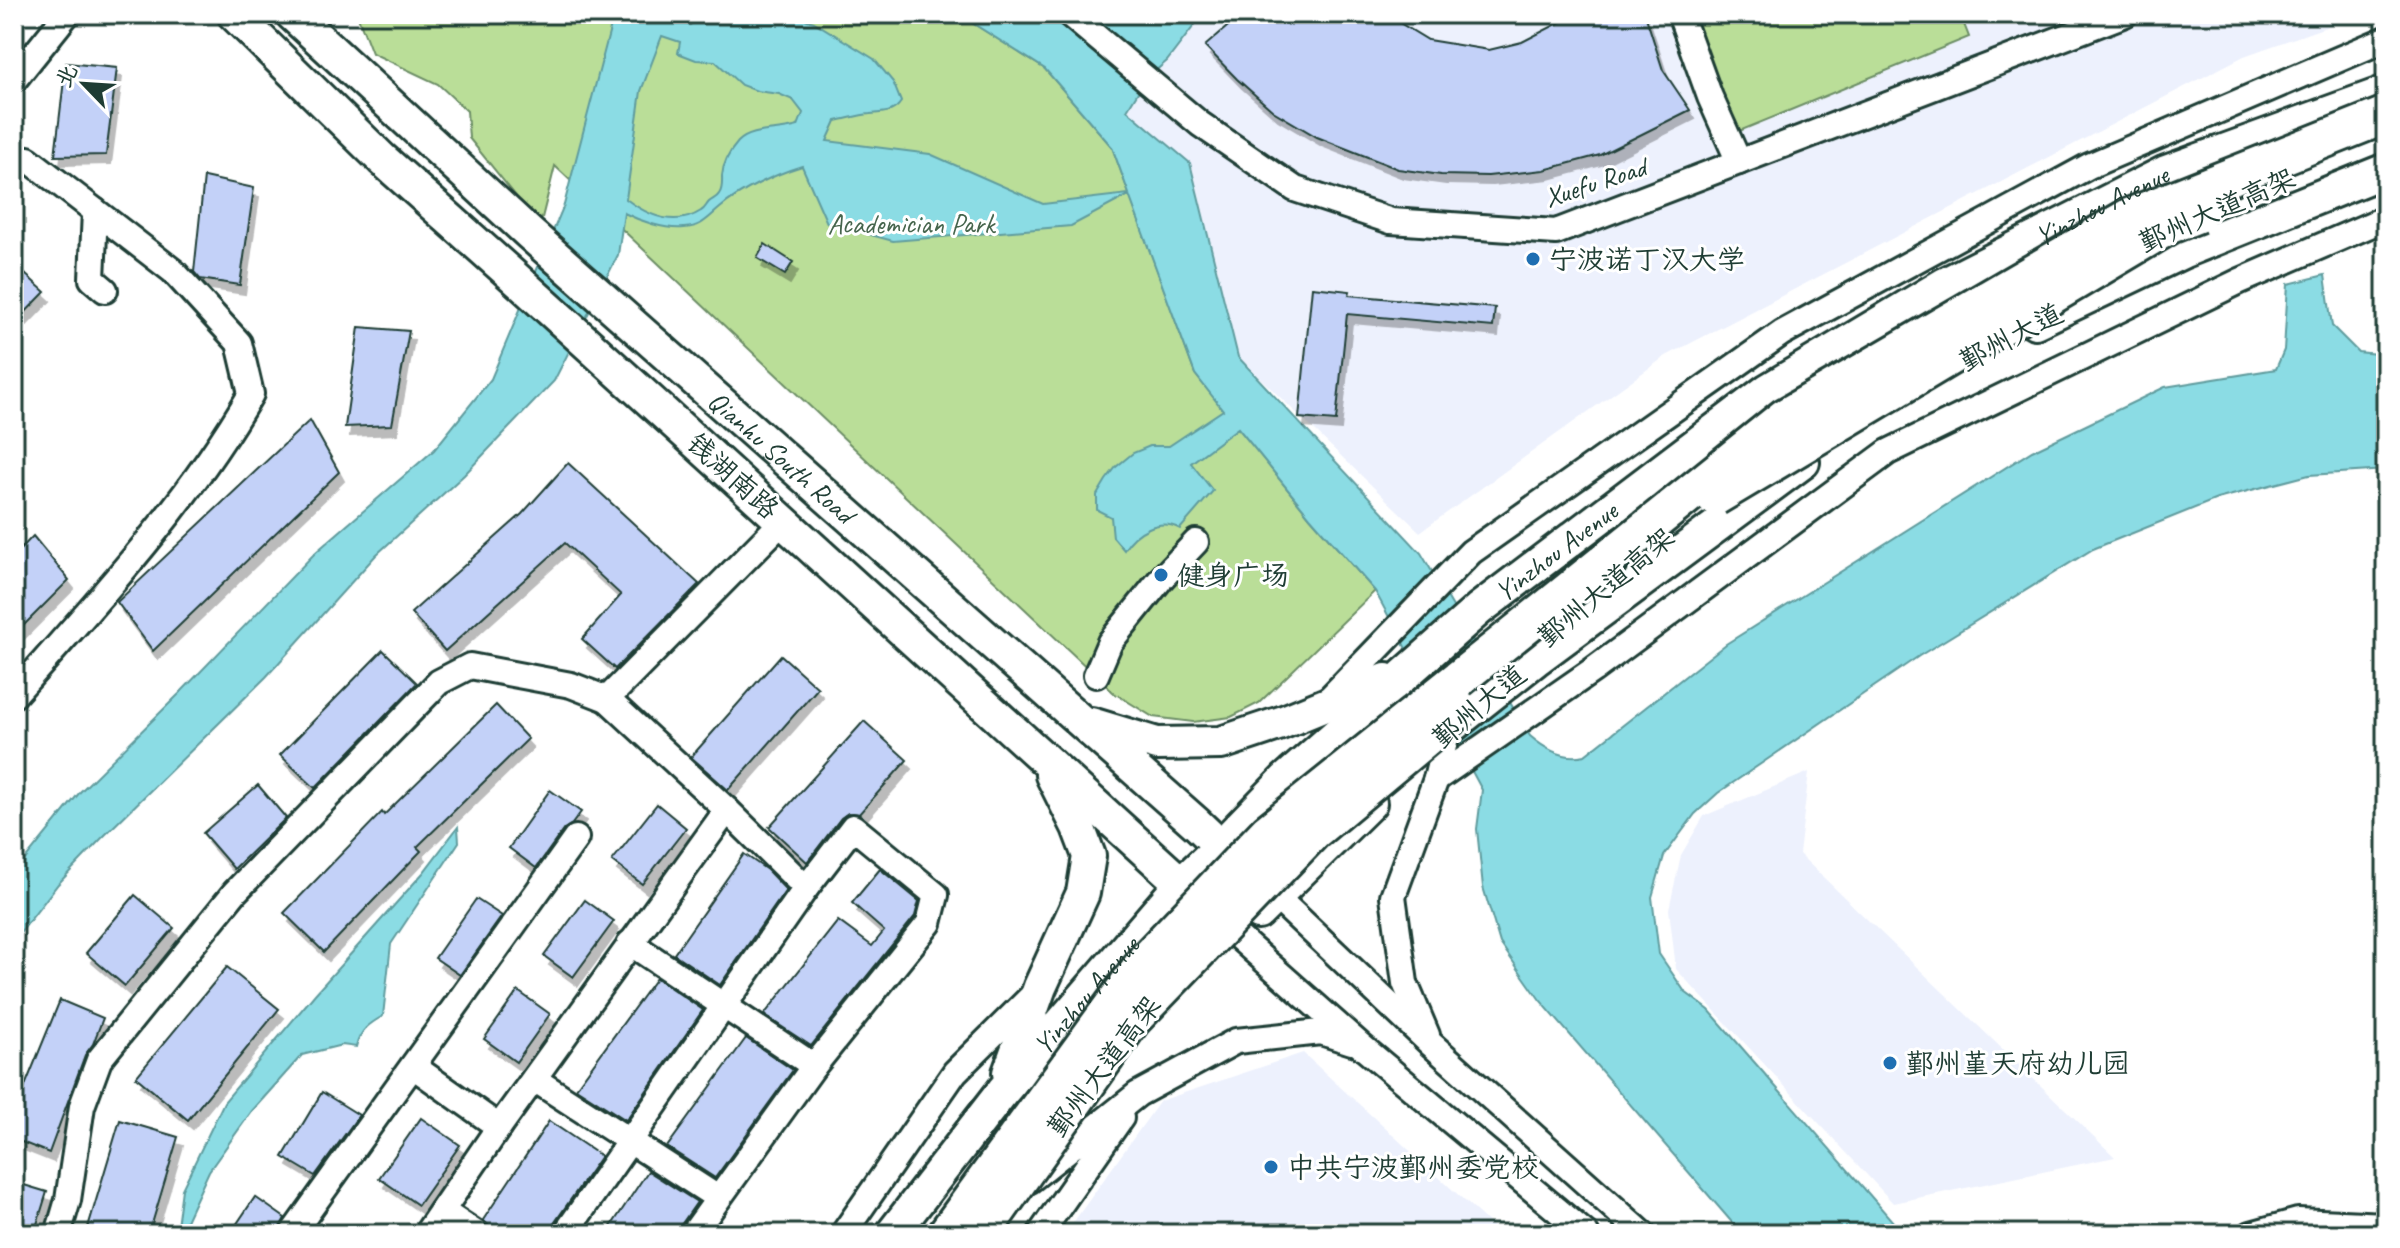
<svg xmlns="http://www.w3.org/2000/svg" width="2400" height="1248" viewBox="0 0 2400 1248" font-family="Caveat,'LXGW WenKai TC',sans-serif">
<defs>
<filter id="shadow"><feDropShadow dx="5" dy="9" stdDeviation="0" flood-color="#0004"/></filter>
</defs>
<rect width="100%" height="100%" fill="#fff"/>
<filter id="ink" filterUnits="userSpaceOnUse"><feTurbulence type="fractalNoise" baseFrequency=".0125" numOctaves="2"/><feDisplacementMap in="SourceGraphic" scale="16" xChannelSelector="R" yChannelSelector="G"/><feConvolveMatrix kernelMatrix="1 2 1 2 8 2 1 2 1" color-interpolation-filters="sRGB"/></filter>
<g filter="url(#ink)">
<!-- built -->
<g fill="#edf1fd">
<polygon points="1026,14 2363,14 2244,56 1666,356 1420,532 1238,357 1190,163 1127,110"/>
<polygon points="1809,772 1799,854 2115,1157 1893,1203 1676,969 1669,909 1681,855 1704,816"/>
<polygon points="1303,1053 1501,1234 1065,1234 1160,1101"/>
</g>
<!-- green -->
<g fill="#bade98" stroke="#6c8e66" stroke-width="2">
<polygon points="357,14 958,14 1045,69 1112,147 1195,374 1310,517 1375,591 1259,703 1231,717 1193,722 1153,717 1114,693 555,166 540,226 469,138 467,111 438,84 372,53"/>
<polygon points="1687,14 1960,14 1969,37 1737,132"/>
</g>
<!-- water -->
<g fill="#8bdce4" stroke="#609c9e" stroke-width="2" fill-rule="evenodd">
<path d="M 614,14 L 671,14 L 669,21 L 690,25 L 698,19 L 719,14 L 789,14 L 814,22 L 874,59 L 893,82 L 901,102 C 893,114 884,112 870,114 C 859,115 847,119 836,121 L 827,141 L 930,154 L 1043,204 L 1129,194 L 1112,147 L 1045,69 L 958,14 L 1203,14 L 1167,61 L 1146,79 L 1127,110 L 1190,163 L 1238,357 L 1421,553 L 1530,736 C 1545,749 1565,760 1585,755 L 1726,644 L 2032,451 L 2165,387 L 2276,369 L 2284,350 L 2288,284 L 2325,275 L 2332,326 L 2358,352 L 2386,355 L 2386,470 L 2309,475 L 2217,499 L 2093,549 L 1919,656 L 1718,793 L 1695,814 L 1664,856 L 1652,897 L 1659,954 L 1685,992 L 1709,1010 L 1894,1223 L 1898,1234 L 1742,1234 L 1540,1000 L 1500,943 L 1483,887 L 1477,829 L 1482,790 L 1375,591 L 1310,517 L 1238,428 L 1191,463 L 1213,491 L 1180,529 C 1159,517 1135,532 1124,550 L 1113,537 L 1111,517 L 1097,510 L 1097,495 L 1106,480 L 1116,467 L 1133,453 L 1150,446 L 1169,446 L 1223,410 L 1195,374 L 1129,195 L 1071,226 L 893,241 L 827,223 L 802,166 C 776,174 741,190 720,208 C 708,218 702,227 684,228 C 665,230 640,221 624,213 L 618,255 L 554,381 L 464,475 L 376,555 L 266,677 L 101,839 L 58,884 L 14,941 L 14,873 L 80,792 L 179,694 L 316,552 L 434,450 L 491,379 L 564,205 ZM 662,36 L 680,42 L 678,53 L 696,60 L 715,61 L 741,85 L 757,91 L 779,94 L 793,100 L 803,113 L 798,126 C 780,132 751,128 738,142 C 730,151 723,164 722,176 C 722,182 723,189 719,194 C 717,198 712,199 709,202 C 706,205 705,209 701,211 C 675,228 647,215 626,199 L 641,91 Z"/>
<path d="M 458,827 L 459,842 L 391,944 L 383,1016 C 369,1024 360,1030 356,1047 L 342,1045 L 302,1055 L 252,1111 L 209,1171 L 180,1234 L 176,1234 L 182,1189 L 224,1102 L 315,994 L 423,873 Z"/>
</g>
<!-- building -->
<g fill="#c3d1f8" stroke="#1f3d34" stroke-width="2" filter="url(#shadow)">
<polygon points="1242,14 1385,14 1428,40 1489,50 1522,42 1561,22 1568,14 1645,14 1663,70 1690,110 1600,155 1544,170 1488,176 1441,175 1398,169 1317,137 1273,111 1237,79 1205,46"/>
<polygon points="66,63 117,68 106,155 55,156"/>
<polygon points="204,177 254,188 240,285 200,279 194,272"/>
<polygon points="765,244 793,262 785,275 757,258"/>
<polygon points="14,264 45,292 14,324"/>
<polygon points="1312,287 1350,291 1349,295 1495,308 1493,327 1347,314 1336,421 1299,418"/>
<polygon points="359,327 409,331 392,425 345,427"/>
<polygon points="310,420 339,472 153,651 117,602"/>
<polygon points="568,463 699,584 615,669 582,639 621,595 565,543 445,651 411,613 522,514"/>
<polygon points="33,536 69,580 14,635 14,556"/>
<polygon points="383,650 417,683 315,788 280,755"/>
<polygon points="781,655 818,688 728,790 691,757"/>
<polygon points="496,705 528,739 417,847 421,851 324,952 284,913 382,812 384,815"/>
<polygon points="864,721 907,760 859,814 848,813 841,818 807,862 769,827"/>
<polygon points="258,785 286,818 234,869 203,833"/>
<polygon points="550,790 581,812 572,824 564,829 536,868 509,848"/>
<polygon points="657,804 686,828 642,884 612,861"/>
<polygon points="744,854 767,870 786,890 720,985 674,954"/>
<polygon points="880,869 919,901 915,916 811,1046 764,1015 838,921 872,946 884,931 852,903"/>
<polygon points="135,895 174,928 125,986 86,953"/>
<polygon points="476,899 502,916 460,975 435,958"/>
<polygon points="585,900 614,921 573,977 544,956"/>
<polygon points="227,967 279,1009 188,1120 136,1077"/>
<polygon points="656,978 703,1010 626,1120 576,1088"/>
<polygon points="518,991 550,1014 516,1062 484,1039"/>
<polygon points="60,1000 103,1018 93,1044 85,1055 49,1153 14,1139 14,1113"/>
<polygon points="746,1038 793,1070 715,1178 667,1147"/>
<polygon points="322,1092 359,1115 315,1176 283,1157"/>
<polygon points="421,1118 460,1145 418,1205 379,1178"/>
<polygon points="120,1120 178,1137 149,1234 86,1234"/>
<polygon points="549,1121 601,1156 553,1225 550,1234 492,1234 490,1227 483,1220"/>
<polygon points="648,1171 697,1202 681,1225 678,1234 606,1234"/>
<polygon points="14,1182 47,1192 34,1234 14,1234"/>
<polygon points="255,1197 285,1218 277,1234 230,1234"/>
</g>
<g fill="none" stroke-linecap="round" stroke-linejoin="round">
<defs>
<g id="minor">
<polyline points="1069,14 1200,124 1295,189 1391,221 1556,232 2125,14"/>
<polyline points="1680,14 1710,97 1739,162"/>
<polyline points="14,80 67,14"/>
<path d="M 14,158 L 28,159 L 173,271 L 239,343 L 251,394 C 186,506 99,599 14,695"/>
<polyline points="95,211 92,279 105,290"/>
<polyline points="1096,675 1110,642 1160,580 1196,542"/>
<polyline points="607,699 727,810"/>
<polyline points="1326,702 1471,552 1782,333 2089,166 2386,39"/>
<polyline points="1436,779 1593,670 1888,452 2240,281 2386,218"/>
<polyline points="1275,896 1431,1044 1643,1234"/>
<polyline points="1236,935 1360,1045 1586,1234"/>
<polyline points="630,943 814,1066"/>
<polyline points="1427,1035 1405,983 1393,896 1436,779 1448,729"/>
<polyline points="413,1066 499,1127"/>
<polyline points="534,1079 718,1198"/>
<polyline points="1030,1180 1138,1094 1236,1041 1321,1032 1352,1042"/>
<polyline points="442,1211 477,1234"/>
<polyline points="58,1234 68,1200 82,1106 99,1060 235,892 439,682 470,666 571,685 607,699 783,521"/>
<polyline points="292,1234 576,838"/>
<polyline points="426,1234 499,1127 727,810 806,888 565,1234"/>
<polyline points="693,1234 814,1066 929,923 936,895 853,827 806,888"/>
<polyline points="843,1234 955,1072 1036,992"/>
<polyline points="1040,1234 1121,1118"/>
<polyline points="2251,1234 2298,1221 2386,1225"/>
</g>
<g id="major">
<polyline points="234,14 382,159 512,275 1195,896"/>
<path id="s1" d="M 292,14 L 529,233 L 1197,824 L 1236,861"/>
<polyline points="2035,322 2182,252 2386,170"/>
<polyline points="1091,724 1157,744 1221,743 1281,723 1386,680"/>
<polyline points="1444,732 1535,660 1803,462"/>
<polyline points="1258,913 1370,803"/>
<polyline points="1009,1073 1040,987 1083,893 1089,856 1078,827 1052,775"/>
<path id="s2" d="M 892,1234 L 1003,1091 L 1181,884 L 1220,847 L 1286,779 L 1479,609 L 1768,390 L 1945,284 L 2166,172 L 2386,92"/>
</g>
</defs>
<!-- minor casing -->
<use href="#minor" stroke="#1f3d34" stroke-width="30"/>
<!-- major casing -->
<use href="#major" stroke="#1f3d34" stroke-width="38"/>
<!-- minor -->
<use href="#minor" stroke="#fff" stroke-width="24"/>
<!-- major -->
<use href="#major" stroke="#fff" stroke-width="32"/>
<defs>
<g id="highway-bridge">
<polyline points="1715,497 2170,225 2198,214"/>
<polyline points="946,1234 1146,960 1268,832 1785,417 2129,217 2386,115"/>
<polyline points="981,1234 1132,1020 1313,832 1460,709"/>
</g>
</defs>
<!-- highway-bridge casing -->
<use href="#highway-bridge" stroke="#1f3d34" stroke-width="42" stroke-linecap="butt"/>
<!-- highway-bridge -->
<use href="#highway-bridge" stroke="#fff" stroke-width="36"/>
</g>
</g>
<!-- markers -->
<g fill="#1f6fb2" stroke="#fff" stroke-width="3">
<circle cx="1533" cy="259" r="8"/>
<circle cx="1161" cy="575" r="8"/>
<circle cx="1890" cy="1063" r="8"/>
<circle cx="1271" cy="1167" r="8"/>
</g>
<g text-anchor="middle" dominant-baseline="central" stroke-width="6" stroke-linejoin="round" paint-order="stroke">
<!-- street labels -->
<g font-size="28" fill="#1f3d34" stroke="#fff">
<text transform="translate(1595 182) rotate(-18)">Xuefu Road</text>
<text stroke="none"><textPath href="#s2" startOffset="1604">Yinzhou Avenue</textPath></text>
<text transform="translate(2217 210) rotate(-24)">鄞州大道高架</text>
<text transform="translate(2011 337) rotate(-28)">鄞州大道</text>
<text stroke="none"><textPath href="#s1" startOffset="660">Qianhu South Road</textPath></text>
<text transform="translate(733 476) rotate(42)">钱湖南路</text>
<text stroke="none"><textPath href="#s2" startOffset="956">Yinzhou Avenue</textPath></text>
<text transform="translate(1606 587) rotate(-40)">鄞州大道高架</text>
<text transform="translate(1479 706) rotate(-40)">鄞州大道</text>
<text stroke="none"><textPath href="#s2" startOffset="308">Yinzhou Avenue</textPath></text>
<text transform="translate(1104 1066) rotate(-53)">鄞州大道高架</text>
</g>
<!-- park labels -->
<g font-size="28" fill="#46654d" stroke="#fff">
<text x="911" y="223">Academician Park</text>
</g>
<!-- poi labels -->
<g font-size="28" fill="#1f3d34" stroke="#fff" text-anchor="start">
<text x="1549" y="259">宁波诺丁汉大学</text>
<text x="1177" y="575">健身广场</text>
<text x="1906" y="1063">鄞州堇天府幼儿园</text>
<text x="1287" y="1167">中共宁波鄞州委党校</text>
</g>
</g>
<!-- margin -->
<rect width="2400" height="1248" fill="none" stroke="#fff" stroke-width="48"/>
<rect x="24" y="24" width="2352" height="1200" fill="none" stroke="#1f3d34" stroke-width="3" filter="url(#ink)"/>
<!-- north arrow -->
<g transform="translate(84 84) rotate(295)" stroke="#ffffff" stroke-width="6" paint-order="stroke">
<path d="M0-6L14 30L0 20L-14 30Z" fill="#1f3d34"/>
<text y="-12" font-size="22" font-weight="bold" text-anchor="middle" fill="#1f3d34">北</text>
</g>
</svg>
